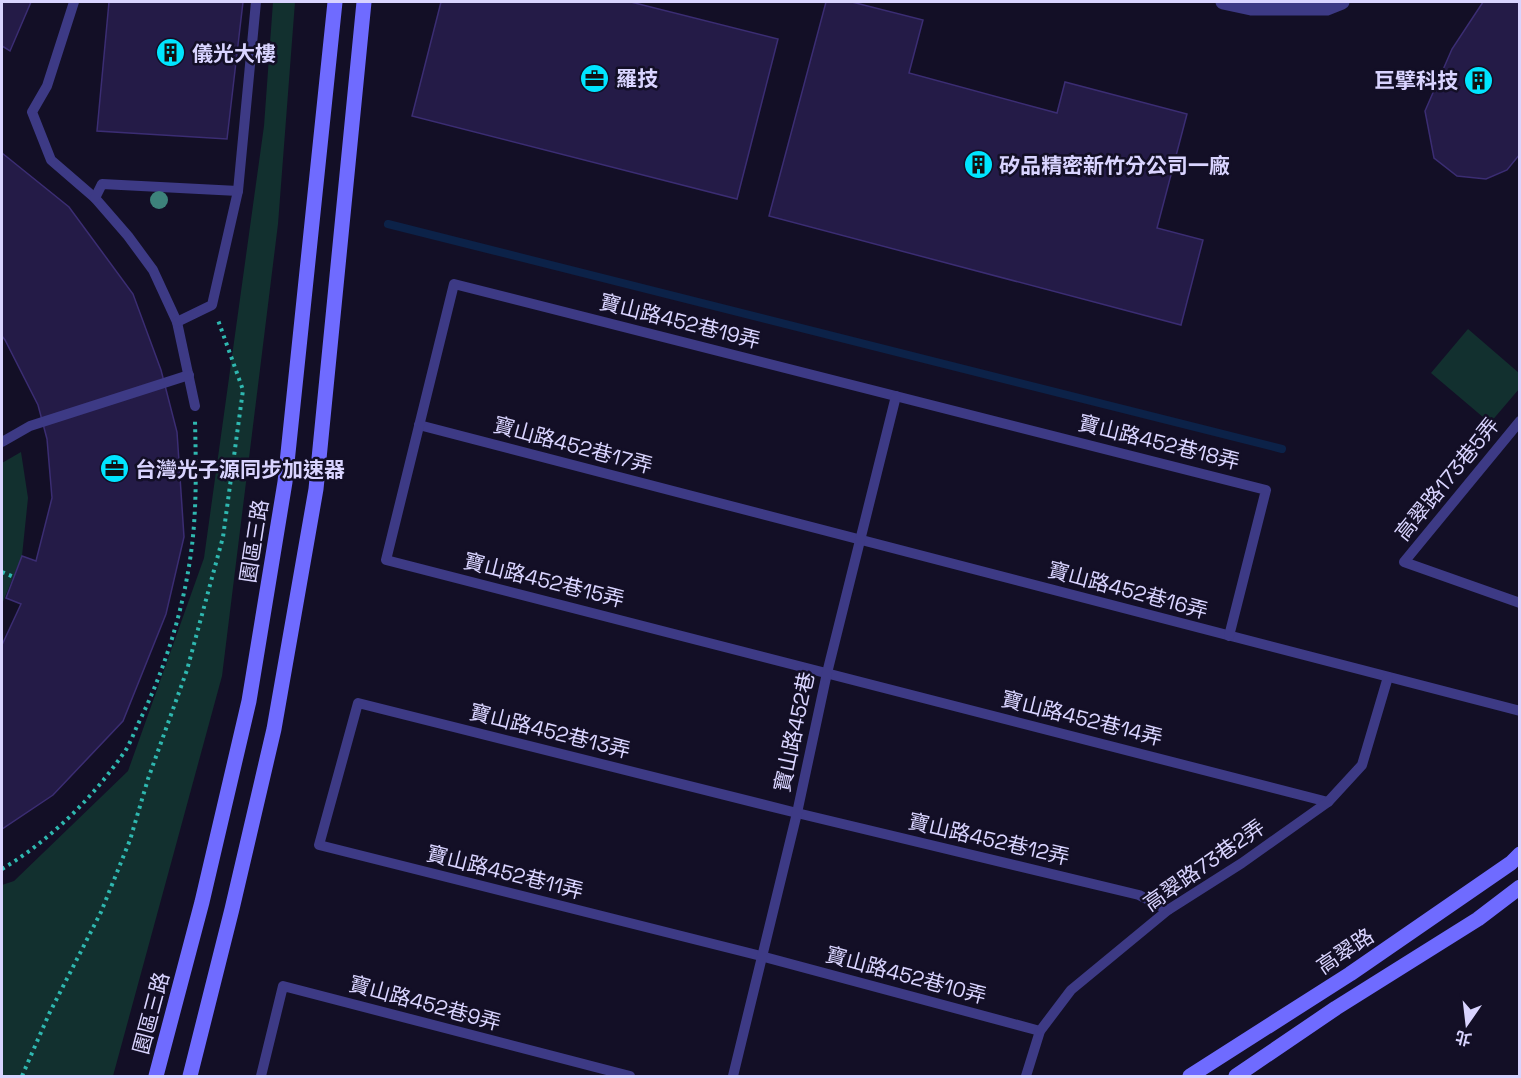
<svg xmlns="http://www.w3.org/2000/svg" width="1521" height="1078" viewBox="0 0 1521 1078" font-family="'Space Grotesk','Noto Sans TC',sans-serif">
<rect width="100%" height="100%" fill="#130f26"/>
<!-- green -->
<g fill="#12302f">
<polygon points="273,2 295,2 278,224 222,676 113,1076 2,1076 2,885 14,881 128,771 204,558 264,126"/>
<polygon points="1468,329 1519,373 1519,389 1490,423 1431,373"/>
<polygon points="21,452 28,498 22,556 2,604 2,463"/>
</g>
<g fill="none" stroke-linecap="round" stroke-linejoin="round">
<!-- stream -->
<polyline stroke="#0c2248" stroke-width="8" points="388,224 1282,449"/>
</g>
<!-- building -->
<g fill="#241b47" stroke="#3b2d73" stroke-width="1.5">
<polygon points="2,2 31,2 10,51 2,46"/>
<polygon points="109,2 243,2 227,139 97,131"/>
<polygon points="441,2 631,2 778,39 737,199 412,116"/>
<polygon points="826,2 852,2 923,20 909,73 1057,113 1065,82 1187,114 1157,228 1203,240 1181,325 769,216"/>
<polygon points="1483,2 1520,2 1520,154 1507,170 1486,179 1457,176 1434,158 1425,111 1452,49"/>
<polygon points="2,153 69,207 133,294 161,370 177,432 184,537 166,614 123,721 53,795 2,829 2,645 21,604 6,598 22,556 36,561 52,498 47,439 38,405 5,340 2,336"/>
</g>
<g fill="none" stroke-linecap="round" stroke-linejoin="round">
<!-- path -->
<g stroke="#2fb8b0" stroke-width="4" stroke-dasharray="3 4.5" stroke-linecap="butt">
<polyline points="2,572 14,577"/>
<path d="M 2,869 C 49,841 91,800 123,754 C 130,745 134,732 139,722 C 165,669 183,611 191,553 C 197,510 196,465 195,421"/>
<polyline points="22,1076 49,1014 101,912 130,840 148,779 187,670 223,537 243,390 218,320"/>
</g>
<!-- lane -->
<g stroke="#3d3a85" stroke-width="10">
<polyline points="74,2 47,86 32,112 51,160 95,198 128,236 153,270 177,322 195,406"/>
<polyline points="95,198 102,184 238,191"/>
<polyline points="177,322 212,305 238,191 256,2"/>
<polyline points="1520,421 1404,562 1520,603"/>
<polyline points="419,425 1520,711"/>
<polyline points="2,442 30,426 189,375"/>
<polyline points="1229,636 1266,490 454,284 386,560 1328,802"/>
<polyline points="1040,1031 761,956 319,845 358,703 797,813 1139,895 1168,910"/>
<polyline points="261,1076 283,986 630,1076"/>
<polyline points="733,1076 797,813 827,673 896,396"/>
<polyline points="1026,1076 1040,1031 1071,990 1168,910 1242,863 1328,802 1362,765 1388,677"/>
</g>
<!-- street -->
<polyline stroke="#3d3a85" stroke-width="15" points="1223,2 1251,8 1327,8 1342,2"/>
<!-- secondary -->
<g stroke="#6f6bff" stroke-width="15">
<polyline points="156,1076 202,902 249,701 285,482 335,2"/>
<polyline points="190,1076 232,909 274,729 316,489 364,2"/>
<polyline points="1190,1076 1350,974 1511,863 1520,854"/>
<polyline points="1236,1076 1336,1008 1478,919 1520,887"/>
</g>
</g>
<!-- trees -->
<circle fill="#3d827b" cx="159" cy="200" r="9"/>
<!-- icons -->
<defs>
<symbol id="building-disc" viewBox="-11 -11 22 22"><circle r="9.5" fill="#00e5ff" stroke="#130f26"/><path d="M-4-6H4V6H1V3H-1V6H-4ZM-2.5-4.3h1.7v1.8h-1.7ZM.8-4.3h1.7v1.8H.8ZM-2.5-1h1.7V.8h-1.7ZM.8-1h1.7V.8H.8Z" fill="#111"/></symbol>
<symbol id="office-disc" viewBox="-11 -11 22 22"><circle r="9.5" fill="#00e5ff" stroke="#130f26"/><path d="M-6-3h4V-5.5h4V-3h4V5H-6ZM-1-4.5V-3h2v-1.5ZM-6 0V1H6V0Z" fill="#111"/></symbol>
</defs>
<g fill-rule="evenodd">
<use href="#building-disc" x="154" y="36" width="33" height="33"/>
<use href="#office-disc" x="578" y="62" width="33" height="33"/>
<use href="#building-disc" x="1462" y="64" width="33" height="33"/>
<use href="#building-disc" x="962" y="148" width="33" height="33"/>
<use href="#office-disc" x="98" y="452" width="33" height="33"/>
</g>
<g text-anchor="middle" dominant-baseline="central" stroke-width="5" stroke-linejoin="round" paint-order="stroke">
<!-- poi labels -->
<g font-size="21" font-weight="bold" fill="#d9d4ff" stroke="#130f26" text-anchor="start">
<text x="192" y="53">儀光大樓</text>
<text x="616" y="78">羅技</text>
<text x="1458" y="80" text-anchor="end">巨擘科技</text>
<text x="999" y="165">矽品精密新竹分公司一廠</text>
<text x="135" y="469">台灣光子源同步加速器</text>
</g>
<!-- street labels -->
<g font-size="21" fill="#d9d4ff" stroke="#130f26">
<text transform="translate(680 321) rotate(14)">寶山路452巷19弄</text>
<text transform="translate(1159 442) rotate(14)">寶山路452巷18弄</text>
<text transform="translate(573 445) rotate(15)">寶山路452巷17弄</text>
<text transform="translate(1447 479) rotate(-51)">高翠路173巷5弄</text>
<text transform="translate(254 541) rotate(-81)">園區三路</text>
<text transform="translate(544 580) rotate(14)">寶山路452巷15弄</text>
<text transform="translate(1128 590) rotate(15)">寶山路452巷16弄</text>
<text transform="translate(1082 718) rotate(14)">寶山路452巷14弄</text>
<text transform="translate(550 731) rotate(14)">寶山路452巷13弄</text>
<text transform="translate(794 732) rotate(-78)">寶山路452巷</text>
<text transform="translate(989 839) rotate(13)">寶山路452巷12弄</text>
<text transform="translate(1204 865) rotate(-35)">高翠路73巷2弄</text>
<text transform="translate(505 872) rotate(14)">寶山路452巷11弄</text>
<text transform="translate(1345 951) rotate(-34)">高翠路</text>
<text transform="translate(906 975) rotate(15)">寶山路452巷10弄</text>
<text transform="translate(425 1003) rotate(15)">寶山路452巷9弄</text>
<text transform="translate(151 1013) rotate(-75)">園區三路</text>
</g>
</g>
<!-- border -->
<rect width="1521" height="1078" fill="none" stroke="#d9d4ff" stroke-width="6"/>
<!-- north arrow -->
<g transform="translate(1467 1024) rotate(194)" stroke="#130f26" stroke-width="4.5" paint-order="stroke">
<path d="M0-4.5L10 22L0 15L-10 22Z" fill="#d9d4ff"/>
<text y="-9" font-size="16" font-weight="bold" text-anchor="middle" fill="#d9d4ff">北</text>
</g>
</svg>
